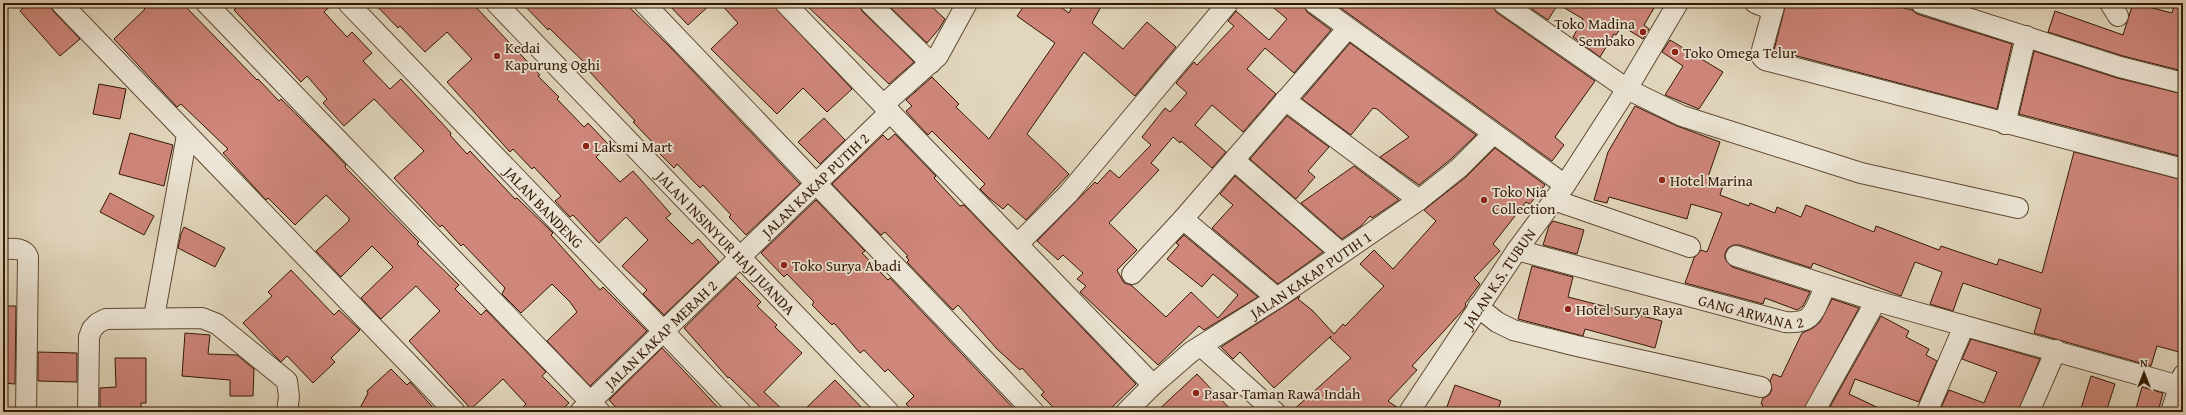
<svg xmlns="http://www.w3.org/2000/svg" width="2186" height="415" viewBox="0 0 2186 415" font-family="'Gentium Book Plus',serif">
<rect width="100%" height="100%" fill="#e2d7be"/>
<filter id="stains"><feTurbulence type="fractalNoise" baseFrequency=".005" numOctaves="4"/><feColorMatrix values="0 0 0 0 .2 0 0 0 0 .09 0 0 0 0 .02 0 0 0 .5 -.17"/></filter>
<radialGradient id="worn" r=".72"><stop offset=".6" stop-color="#630" stop-opacity="0"/><stop offset="1" stop-color="#630" stop-opacity=".3"/></radialGradient>
<!-- building -->
<g fill="#cf867b" stroke="#331803">
<polygon points="29,3 49,3 53,11 80,39 60,56 20,11"/>
<polygon points="139,3 182,3 257,80 258,79 279,101 281,99 327,145 346,165 345,167 419,242 417,244 459,285 455,289 481,315 486,310 546,372 542,376 569,403 559,412 518,412 526,404 503,379 471,409 409,341 440,311 416,286 381,319 361,298 393,267 372,246 341,277 316,251 349,221 349,218 326,195 295,225 268,198 266,200 223,153 228,149 181,104 177,107 114,39 145,9"/>
<polygon points="241,3 334,3 324,12 347,37 352,32 372,53 363,61 390,89 401,79 451,133 450,135 467,154 470,151 515,199 517,198 553,233 551,235 600,290 603,287 647,331 590,386 547,341 577,312 570,302 552,284 521,313 502,294 505,288 485,267 463,244 461,246 442,225 440,227 394,178 424,151 374,99 344,126 323,103 327,99 307,76 301,82 234,10"/>
<polygon points="374,3 472,3 540,75 538,76 559,97 557,99 584,127 588,123 609,145 596,157 620,182 633,171 671,214 666,218 692,244 698,239 719,262 664,315 643,294 647,290 622,266 648,240 626,217 599,243 573,215 570,217 555,201 561,196 534,167 532,169 513,149 510,152 447,82 472,59 447,32 425,52 400,26 398,28"/>
<polygon points="522,3 625,3 670,47 800,184 746,235 729,217 731,215 703,185 700,188 677,164 674,168 653,147 655,145 633,122 635,121 589,71 591,69 549,28 548,30"/>
<polygon points="667,3 712,3 688,25"/>
<polygon points="720,3 771,3 852,89 827,112 803,88 777,114 711,49 738,23"/>
<polygon points="804,3 859,3 862,11 914,62 889,84"/>
<polygon points="886,3 928,3 945,19 939,29 927,43"/>
<polygon points="1026,3 1055,3 1069,13 1074,3 1103,3 1092,23 1123,49 1147,22 1176,47 1135,96 1084,52 1027,134 1069,174 1026,220 1008,204 1003,209 989,198 980,189 985,184 932,131 928,135 912,118 906,111 912,106 906,100 932,77 959,104 956,107 989,139 1055,43 1017,16"/>
<polygon points="1268,3 1303,3 1307,12 1331,30 1294,73 1265,48 1247,69 1276,94 1243,132 1212,105 1195,125 1226,152 1212,168 1181,141 1180,143 1173,137 1151,163 1159,170 1109,223 1137,250 1117,270 1118,272 1124,283 1131,285 1166,317 1191,292 1218,318 1238,295 1213,274 1202,287 1167,259 1179,245 1176,243 1184,235 1258,297 1204,330 1199,326 1158,365 1080,292 1086,286 1077,279 1083,273 1063,255 1058,260 1037,241 1095,182 1097,184 1110,170 1119,178 1151,145 1142,137 1165,108 1170,112 1187,93 1176,83 1194,62 1197,65 1234,26 1228,21 1236,11 1269,40 1287,19"/>
<polygon points="1341,3 1492,3 1496,12 1595,81 1555,137 1564,145 1552,161 1338,6"/>
<polygon points="1536,3 1657,3 1644,25 1649,29 1643,39 1622,26 1616,35 1614,34 1600,57 1573,37 1583,19 1558,4 1548,20 1532,9"/>
<polygon points="1786,3 1859,3 1878,8 1880,3 1884,3 1912,10 1917,14 2012,44 1997,109 1774,50"/>
<polygon points="2133,3 2172,13 2175,3 2183,3 2183,71 2123,56 2048,32 2055,11 2123,35"/>
<polygon points="1670,40 1723,72 1699,109 1665,95 1683,66 1662,52"/>
<polygon points="1350,43 1476,135 1451,159 1419,185 1380,157 1409,137 1377,109 1373,108 1351,135 1302,99"/>
<polygon points="2034,51 2117,78 2183,94 2183,157 2019,114"/>
<polygon points="99,84 126,89 120,119 93,114"/>
<polygon points="1635,106 1677,126 1720,142 1708,177 1724,182 1720,195 1749,206 1750,203 1775,213 1777,207 1801,217 1806,205 1874,232 1876,226 1939,250 1941,246 1997,265 1999,259 2042,273 2074,152 2183,180 2183,285 2178,306 2183,307 2183,353 2157,346 2151,366 2034,333 2041,309 1963,283 1953,311 1930,304 1942,272 1915,262 1901,296 1813,263 1811,268 1740,245 1733,245 1728,248 1725,253 1725,259 1732,267 1810,292 1803,306 1797,310 1765,298 1763,304 1685,283 1694,258 1701,250 1707,252 1722,213 1691,204 1687,219 1609,197 1607,203 1594,200 1608,152"/>
<polygon points="1287,116 1329,147 1308,171 1315,177 1296,199 1250,159"/>
<polygon points="824,118 845,140 820,164 798,142"/>
<polygon points="130,133 173,145 164,186 119,174"/>
<polygon points="895,134 936,176 934,178 960,206 964,205 1136,384 1107,412 1058,412 1041,395 1044,392 1022,368 1020,370 997,349 958,305 953,310 907,262 909,260 906,257 908,256 885,232 881,235 832,184 883,135 888,140"/>
<polygon points="1495,148 1545,185 1530,204 1526,202 1493,244 1500,251 1474,278 1480,284 1465,304 1466,305 1464,309 1412,366 1417,370 1388,401 1398,408 1398,412 1291,412 1351,358 1330,338 1331,336 1274,388 1240,352 1233,359 1221,347 1300,296 1298,299 1313,311 1334,334 1343,324 1345,326 1384,286 1360,264 1374,250 1393,269 1436,221 1424,210 1466,177"/>
<polygon points="1354,166 1399,200 1372,218 1370,216 1361,226 1342,239 1301,203"/>
<polygon points="1235,176 1323,252 1278,284 1212,228 1233,205 1220,194"/>
<polygon points="110,193 154,216 144,235 100,212"/>
<polygon points="816,200 865,251 862,253 888,280 890,278 1017,412 914,412 906,404 914,396 888,369 885,372 864,350 860,353 834,323 832,325 812,305 814,302 787,274 784,277 761,253"/>
<polygon points="1553,221 1584,230 1577,254 1543,245 1549,226"/>
<polygon points="184,227 225,248 215,267 178,248 181,234"/>
<polygon points="1532,266 1573,277 1568,297 1662,321 1655,348 1585,329 1583,336 1518,319"/>
<polygon points="291,270 334,315 339,310 360,330 331,358 335,362 313,383 287,356 281,362 276,357 243,323 272,296 268,292"/>
<polygon points="736,277 761,302 757,306 777,325 775,327 802,353 764,392 785,412 765,412 729,377 728,378 684,328"/>
<polygon points="1832,299 1859,308 1803,412 1760,412 1763,405 1761,404 1763,398 1769,395 1772,390 1770,381 1773,374 1781,377 1802,333 1813,328 1820,322"/>
<polygon points="3,306 16,306 15,384 3,383"/>
<polygon points="1881,316 1909,331 1906,337 1929,349 1926,355 1937,361 1919,402 1855,379 1849,394 1887,412 1827,412"/>
<polygon points="185,333 210,335 208,354 237,355 254,369 253,396 230,396 230,380 182,376"/>
<polygon points="1971,339 2040,359 2018,412 1946,412 1940,410 1949,390 1984,403 1997,372 1962,359"/>
<polygon points="662,348 685,372 722,412 620,412 609,400"/>
<polygon points="38,352 77,353 77,382 38,381"/>
<polygon points="115,358 146,358 146,403 141,403 141,412 100,412 100,388 116,387"/>
<polygon points="391,369 407,385 410,382 437,412 358,412 368,393 367,391"/>
<polygon points="1197,374 1233,412 1156,412"/>
<polygon points="2091,376 2115,384 2106,412 2080,412"/>
<polygon points="835,380 866,412 802,412"/>
<polygon points="1455,385 1501,401 1497,412 1445,412"/>
<polygon points="2142,387 2163,393 2158,412 2135,412"/>
</g>
<g fill="none" stroke-linecap="round" stroke-linejoin="round">
<defs>
<g id="minor">
<polyline points="61,3 455,412"/>
<polyline points="206,3 600,412"/>
<path id="s1" d="M 348,3 L 741,412"/>
<path id="s2" d="M 496,3 L 889,412"/>
<polyline points="644,3 1034,412"/>
<polyline points="785,3 1153,385"/>
<polyline points="870,3 931,63"/>
<polyline points="1314,3 1565,185"/>
<polyline points="1503,3 1627,89 1682,116 1861,173 2018,208"/>
<polyline points="1755,3 1773,10 1775,3"/>
<polyline points="1921,3 2120,67 2183,83"/>
<polyline points="2110,3 2118,16"/>
<polyline points="1773,10 1762,50 1762,57 1765,60 2183,169"/>
<polyline points="1285,100 1419,200"/>
<polyline points="883,105 938,56 967,3"/>
<polyline points="2005,124 2026,36"/>
<polyline points="1234,160 1341,253"/>
<polyline points="1554,200 1690,247"/>
<polyline points="1183,219 1277,298"/>
<polyline points="1018,244 1068,194 1228,3"/>
<path d="M 3,249 C 13,249 24,247 28,257 L 26,412"/>
<path id="s3" d="M 1517,250 L 1785,322 C 1815,325 1814,309 1826,285"/>
<polyline points="1736,256 1876,301 2183,387"/>
<polyline points="1132,274 1183,219 1348,28"/>
<polyline points="1478,307 1497,322 1513,330 1577,346 1761,387"/>
<polyline points="154,317 187,135"/>
<polyline points="1201,346 1275,412"/>
<polyline points="88,412 89,337 92,329 98,323 106,319 202,318 217,324 287,381 289,397 287,412"/>
<path id="s4" d="M 580,412 L 890,112"/>
<path id="s5" d="M 1126,412 L 1153,385 L 1191,352 L 1277,298 L 1419,200 L 1459,168 L 1493,134"/>
<path id="s6" d="M 1409,412 L 1517,250 L 1565,185 L 1627,89 L 1678,3"/>
<polyline points="1814,412 1876,301"/>
<polyline points="1927,412 1964,326"/>
<polyline points="2029,412 2056,350"/>
<polyline points="2171,412 2183,375"/>
</g>
</defs>
<!-- minor casing -->
<use href="#minor" stroke="#5f4832" stroke-width="22"/>
<!-- minor -->
<use href="#minor" stroke="#ece5d5" stroke-width="20"/>
</g>
<!-- markers -->
<g fill="#8f2418" stroke="#ece5d5" stroke-width="1.5">
<circle cx="1643" cy="32" r="4"/>
<circle cx="1675" cy="52" r="4"/>
<circle cx="497" cy="56" r="4"/>
<circle cx="586" cy="146" r="4"/>
<circle cx="1662" cy="180" r="4"/>
<circle cx="1484" cy="200" r="4"/>
<circle cx="784" cy="265" r="4"/>
<circle cx="1568" cy="309" r="4"/>
<circle cx="1196" cy="393" r="4"/>
</g>
<g text-anchor="middle" dominant-baseline="central" stroke-width="3.5" stroke-linejoin="round" paint-order="stroke">
<!-- poi labels -->
<g font-size="15" fill="#331803" stroke="#ece5d5" text-anchor="start">
<text x="1635" y="23" text-anchor="end">Toko Madina<tspan x="1635" dy="17">Sembako</tspan></text>
<text x="505" y="47">Kedai<tspan x="505" dy="17">Kapurung Oghi</tspan></text>
<text x="1683" y="52">Toko Omega Telur</text>
<text x="594" y="146">Laksmi Mart</text>
<text x="1670" y="180">Hotel Marina</text>
<text x="1492" y="191">Toko Nia<tspan x="1492" dy="17">Collection</tspan></text>
<text x="792" y="265">Toko Surya Abadi</text>
<text x="1576" y="309">Hotel Surya Raya</text>
<text x="1204" y="393">Pasar Taman Rawa Indah</text>
</g>
<!-- street labels -->
<g font-size="15" fill="#331803" stroke="#ece5d5">
<text stroke="none"><textPath href="#s4" startOffset="327">JALAN KAKAP PUTIH 2</textPath></text>
<text stroke="none"><textPath href="#s1" startOffset="283">JALAN BANDENG</textPath></text>
<text stroke="none"><textPath href="#s2" startOffset="332">JALAN INSINYUR HAJI JUANDA</textPath></text>
<text stroke="none"><textPath href="#s5" startOffset="231">JALAN KAKAP PUTIH 1</textPath></text>
<text stroke="none"><textPath href="#s6" startOffset="161">JALAN K.S. TUBUN</textPath></text>
<text stroke="none"><textPath href="#s3" startOffset="242">GANG ARWANA 2</textPath></text>
<text stroke="none"><textPath href="#s4" startOffset="112">JALAN KAKAP MERAH 2</textPath></text>
</g>
</g>
<!-- margin -->
<rect width="2186" height="415" fill="none" stroke="#e2d7be" stroke-width="16"/>
<rect x="4" y="4" width="2178" height="407" fill="none" stroke="#331803" stroke-width="2"/>
<rect x="8" y="8" width="2170" height="399" fill="none" stroke="#331803"/>
<!-- north arrow -->
<g transform="translate(2144 373)" stroke="#ece5d5" stroke-width="3" paint-order="stroke">
<path d="M0-3L7 15L0 10L-7 15Z" fill="#331803"/>
<text y="-6" font-size="11" font-weight="bold" text-anchor="middle" fill="#331803">N</text>
</g>
<rect width="100%" height="100%" filter="url(#stains)"/>
<rect width="100%" height="100%" fill="url(#worn)"/>
</svg>
